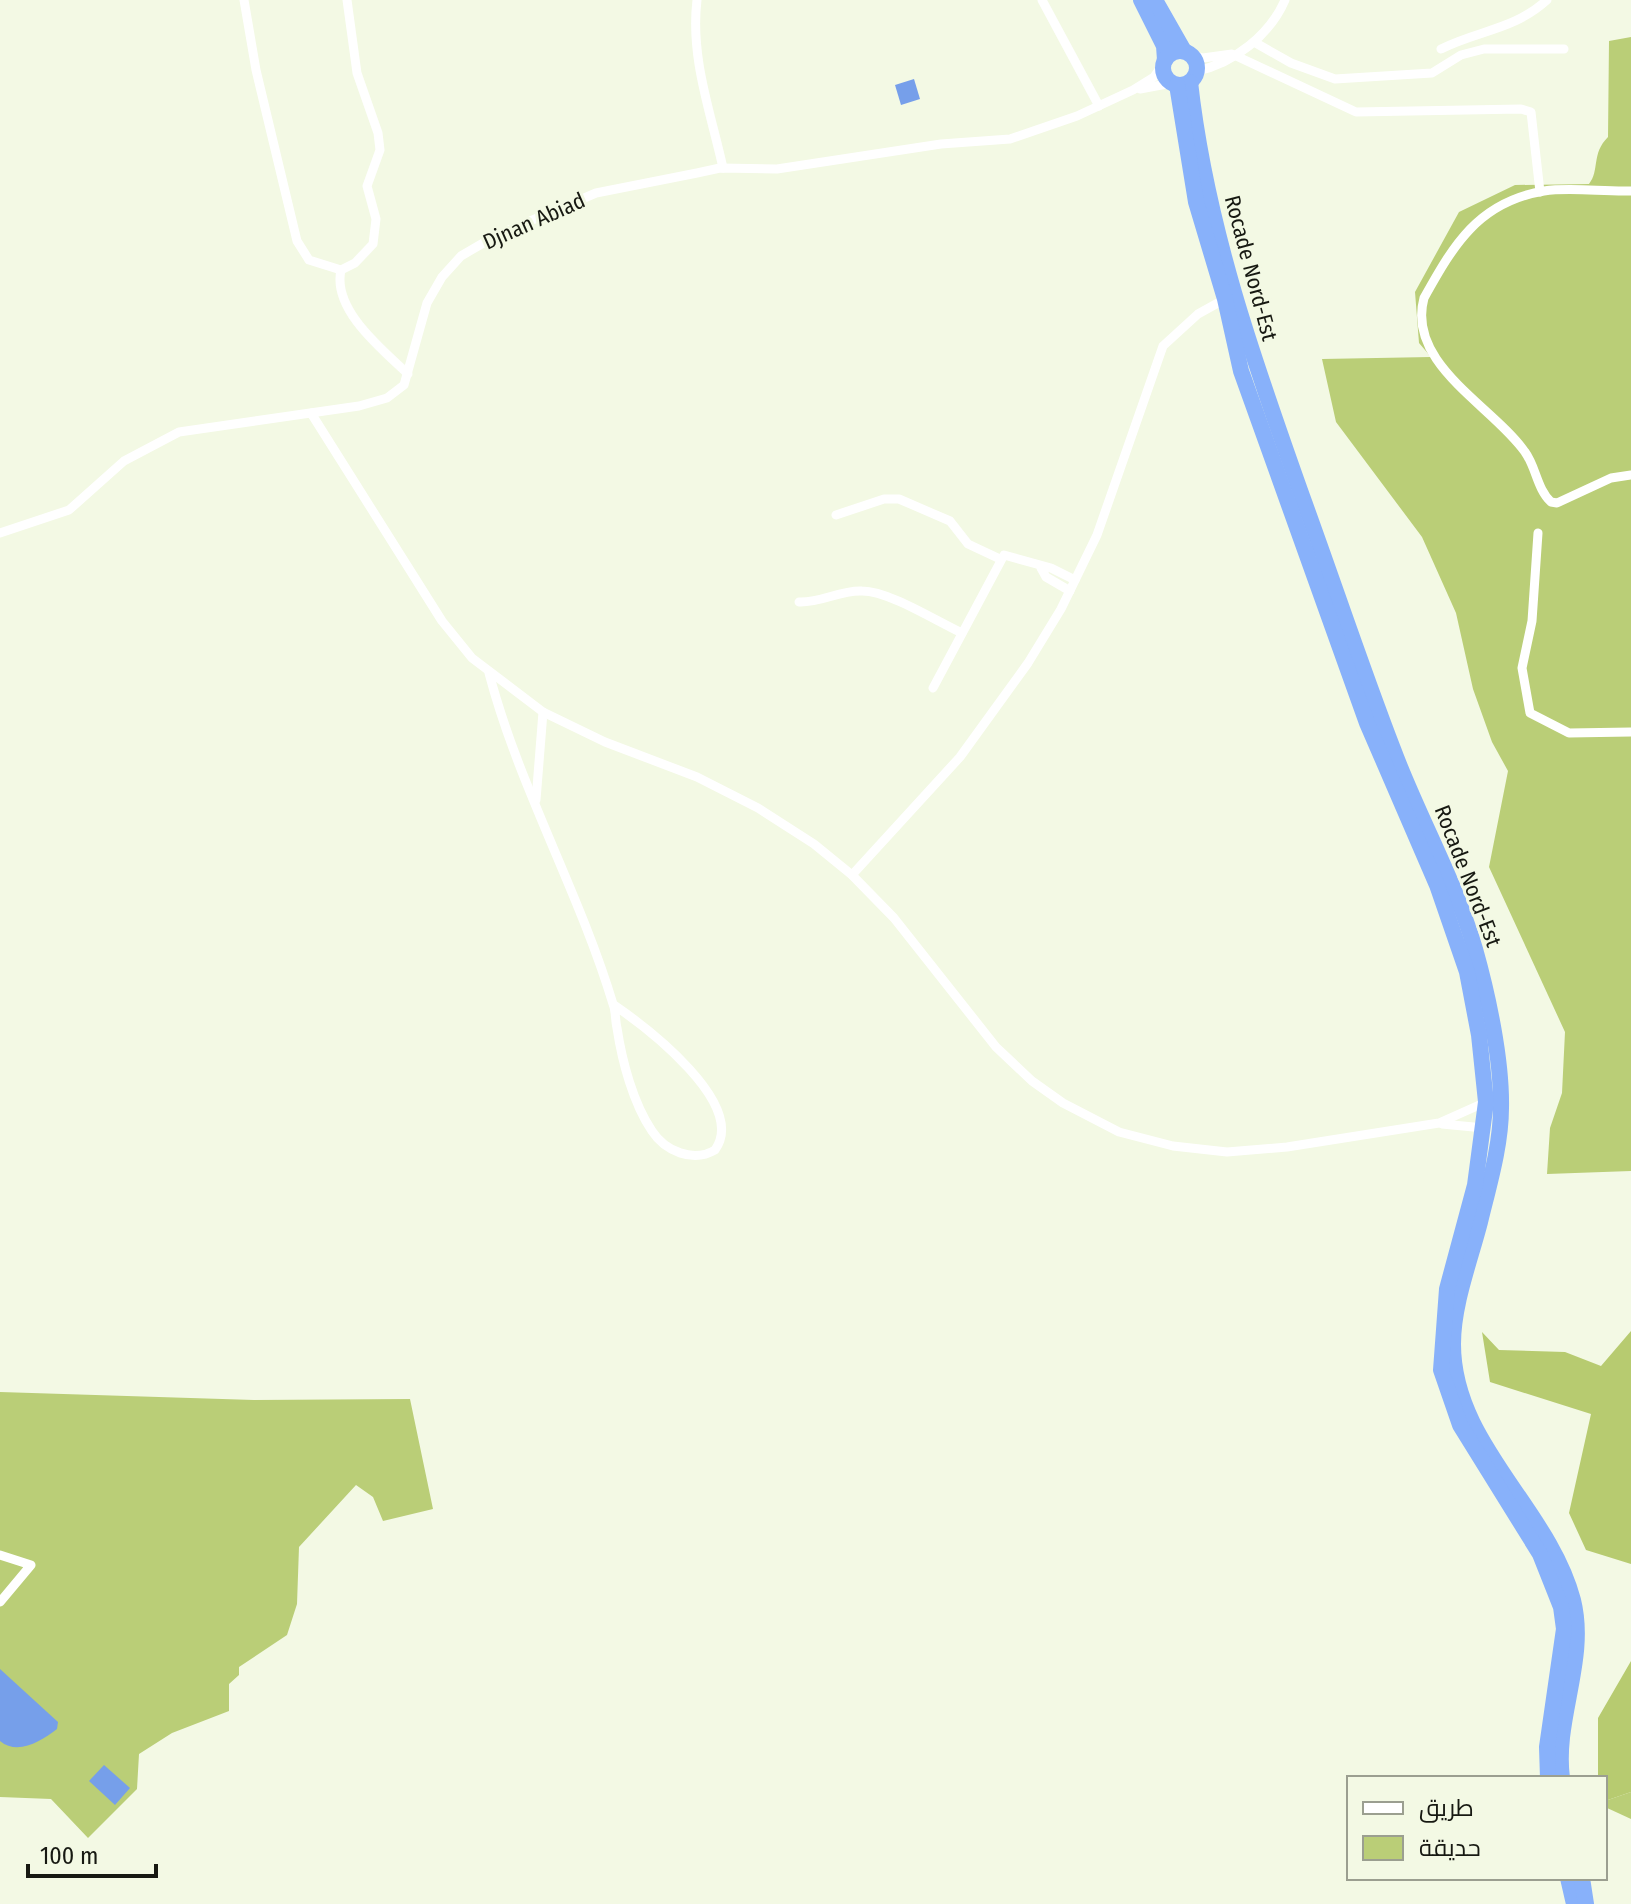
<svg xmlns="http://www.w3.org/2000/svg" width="1631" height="1904" viewBox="0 0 1631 1904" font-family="'Fira Sans Condensed',Cairo,sans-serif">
<rect width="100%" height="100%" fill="#f3f9e4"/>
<!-- green -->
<g fill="#bace77">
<path d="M 1631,37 L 1631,1171 L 1547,1174 L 1550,1128 L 1562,1093 L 1565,1032 L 1489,867 L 1508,771 L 1492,742 L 1473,689 L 1456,613 L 1422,537 L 1336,422 L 1322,359 L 1431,357 L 1419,343 L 1415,292 L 1459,212 L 1515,185 L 1589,184 C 1600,170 1591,154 1608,137 L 1609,41 Z"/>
<polygon points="0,1392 254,1400 410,1399 433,1509 383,1521 373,1497 356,1485 299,1547 297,1604 287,1635 239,1667 239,1675 229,1684 229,1711 172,1733 139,1754 137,1789 88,1838 51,1799 0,1797"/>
<polygon points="1631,1792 1631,1819 1605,1807 1605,1801"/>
</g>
<!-- forest -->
<g fill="#b7cb70">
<polygon points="1631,1331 1631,1564 1586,1550 1569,1513 1591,1414 1490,1382 1482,1332 1499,1350 1565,1352 1601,1366"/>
<polygon points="1631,1661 1631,1792 1605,1801 1605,1778 1598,1778 1598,1718"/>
</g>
<!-- water -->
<g fill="#769fea">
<polygon points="914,79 920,99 901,105 895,85"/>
<path d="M 0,1669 L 58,1722 L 57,1729 C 41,1741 18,1756 0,1741 Z"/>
<polygon points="104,1765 130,1788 115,1805 89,1781"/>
</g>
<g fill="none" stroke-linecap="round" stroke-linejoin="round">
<!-- street -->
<g stroke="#fff" stroke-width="9">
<polyline points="244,0 256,70 297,241 309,260 341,270"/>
<path d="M 347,0 L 357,73 L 378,133 L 380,150 L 367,186 L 376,219 L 373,244 L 355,263 L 341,270 C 332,310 383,350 408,374"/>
<path d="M 697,0 C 690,58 711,113 723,168"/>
<polyline points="1042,0 1099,106"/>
<polyline points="1254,42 1291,63 1335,79 1432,73 1461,55 1484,49 1564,49"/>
<path d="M 1441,49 C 1479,30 1514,30 1547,0"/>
<polyline points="1192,55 1203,58 1232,54 1356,112 1521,109 1531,112 1540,192"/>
<path d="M 1197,71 C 1234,63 1270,35 1285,0"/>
<polyline points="1140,89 1172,83"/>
<path d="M 1631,191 C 1603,192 1571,187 1544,191 C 1478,202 1453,246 1424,298 C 1406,364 1493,406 1525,452 C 1536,467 1537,489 1551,502 L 1557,503 L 1611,478 L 1631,475"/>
<polyline points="311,413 442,621 472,658 543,712 605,742 697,777 758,808 814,844 852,875 894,918 996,1047 1032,1081 1063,1103 1119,1132 1173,1146 1227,1152 1287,1147 1439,1123 1486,1102"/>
<polyline points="836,515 884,499 899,499 950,521 968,544 1000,559"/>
<polyline points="0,533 69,510 124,461 179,432 359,406 387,398 404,385 427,303 442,277 461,256 497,235 596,193 697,173 720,168 777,169 941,144 1010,139 1077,116 1133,90 1154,77 1163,64"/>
<polyline points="1538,533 1532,621 1522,668 1530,713 1569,733 1631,732"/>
<polyline points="1041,568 1046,577 1070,591"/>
<path d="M 799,602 C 821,603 840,590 862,591 C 889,591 936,621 962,633"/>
<path d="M 489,673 C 519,787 579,891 613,1004 C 616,1011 615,1020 617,1028 C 622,1061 633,1103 652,1131 C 665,1151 693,1163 715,1150 C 748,1104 646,1027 614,1005"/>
<polyline points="933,688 1004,555 1051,568 1075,580"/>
<polyline points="536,800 543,712"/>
<polyline points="852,875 960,757 1028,663 1061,609 1097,535 1163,346 1198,314 1225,299"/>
<polyline points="1442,1124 1484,1128"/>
<polyline points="0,1555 31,1565 0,1602"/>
</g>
<!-- highway -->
<g stroke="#88b1fa" stroke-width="16">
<polyline points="1141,0 1164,46 1165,60"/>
<polyline points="1155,0 1184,51"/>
<circle cx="1180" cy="68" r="17"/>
<path d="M 1190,82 C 1206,226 1254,361 1302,496 C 1333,581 1361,666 1393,749 C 1418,816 1455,880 1475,949 C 1488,995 1502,1060 1501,1108 C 1501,1145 1489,1185 1480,1222 C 1470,1261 1453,1304 1453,1344 C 1453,1444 1549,1508 1573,1600 C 1588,1660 1554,1719 1562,1778"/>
<polyline points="1177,85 1196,202 1225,299 1241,371 1367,723 1437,885 1467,972 1479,1035 1486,1102 1475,1185 1447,1289 1441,1370 1460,1425 1540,1554 1561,1607 1564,1629 1547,1747 1548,1778"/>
<polyline points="1568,1878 1574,1904"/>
<polyline points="1582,1878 1586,1904"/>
</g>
</g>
<g text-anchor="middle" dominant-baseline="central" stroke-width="6" stroke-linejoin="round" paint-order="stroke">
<!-- street labels -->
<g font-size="22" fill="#171912" stroke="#f3f9e4">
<text transform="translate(534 221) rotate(-24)">Djnan Abiad</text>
<text transform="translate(1251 268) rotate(75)">Rocade Nord-Est</text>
<text transform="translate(1468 876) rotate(69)">Rocade Nord-Est</text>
</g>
</g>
<!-- legend -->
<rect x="1347" y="1776" width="260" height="104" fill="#f3f9e4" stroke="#9b9f90" stroke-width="2"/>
<rect x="1363" y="1802" width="40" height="12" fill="#ffffff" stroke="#9b9f90" stroke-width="2"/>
<text x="1419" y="1816" font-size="24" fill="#171912">طريق</text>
<rect x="1363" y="1836" width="40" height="24" fill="#bace77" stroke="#9b9f90" stroke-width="2"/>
<text x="1419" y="1856" font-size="24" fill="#171912">حديقة</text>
<!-- scale -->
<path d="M28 1864v12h128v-12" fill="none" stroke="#171912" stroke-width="4"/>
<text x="40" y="1864" font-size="24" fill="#171912" stroke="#f3f9e4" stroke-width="6" paint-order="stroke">100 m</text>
</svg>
